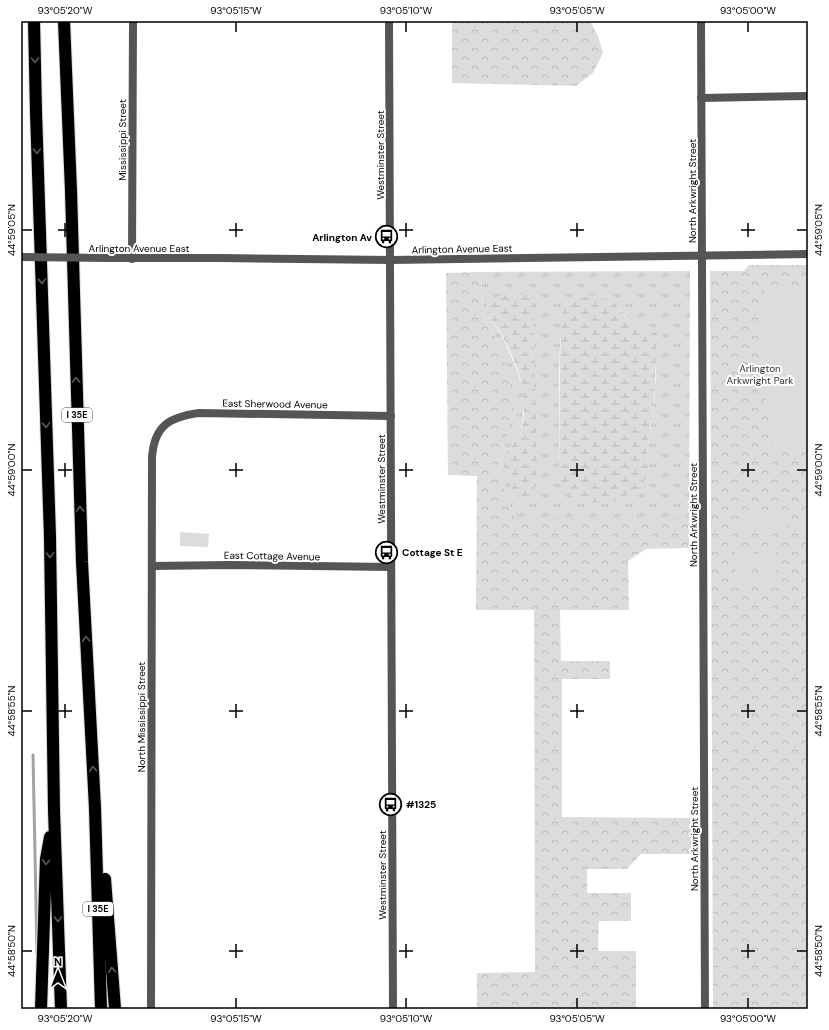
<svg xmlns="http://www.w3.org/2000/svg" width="829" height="1030" viewBox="0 0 829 1030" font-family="'DM Sans',sans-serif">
<defs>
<pattern id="grass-tufts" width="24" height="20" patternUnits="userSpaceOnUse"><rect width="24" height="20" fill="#dcdcdc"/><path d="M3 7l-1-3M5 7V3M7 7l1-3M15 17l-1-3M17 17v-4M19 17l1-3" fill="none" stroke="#bbb"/></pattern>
<pattern id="forest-crowns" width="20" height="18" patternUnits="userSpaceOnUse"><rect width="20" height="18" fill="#dcdcdc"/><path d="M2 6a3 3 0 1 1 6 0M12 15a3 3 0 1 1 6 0" fill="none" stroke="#bbb"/></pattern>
<pattern id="wetland-marsh" width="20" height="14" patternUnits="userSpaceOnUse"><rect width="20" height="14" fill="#dcdcdc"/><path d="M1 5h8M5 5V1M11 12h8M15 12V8" fill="none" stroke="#bbb"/></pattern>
</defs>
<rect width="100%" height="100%" fill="#fff"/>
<!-- grass -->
<path fill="url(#grass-tufts)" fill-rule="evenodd" d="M 690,271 L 689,518 L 515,519 L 499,475 L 504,444 L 502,347 L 483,316 L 481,272 ZM 616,304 L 655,355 L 656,375 L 654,405 L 646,457 L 650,472 L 559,460 C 560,411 557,358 563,311 ZM 533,307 L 527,499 L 509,449 L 521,432 L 524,405 L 524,391 L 515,365 L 501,334 L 488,317 Z"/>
<!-- forest -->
<g fill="url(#forest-crowns)">
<polygon points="452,21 590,21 598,36 603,53 593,73 576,86 452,83"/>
<polygon points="749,265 808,265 808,1009 713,1009 710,271 744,271"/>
<polygon points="481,272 483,316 502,347 515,404 504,444 499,475 515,518 689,518 689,548 646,549 628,561 629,610 560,610 561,661 610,661 610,679 562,679 562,817 691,818 691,854 641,854 627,869 587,869 587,893 631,893 631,921 599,921 598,951 636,951 636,1009 477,1009 477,973 535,972 534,610 476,610 477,476 448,475 446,273"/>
</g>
<!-- wetland -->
<g fill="url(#wetland-marsh)">
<path d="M 503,294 L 529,294 L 533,306 L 537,464 L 533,497 L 527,499 C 514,493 514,493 509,481 C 501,463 503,458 514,442 C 516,439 520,435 521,432 C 523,424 524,413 524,404 C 525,381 512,356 502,335 C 494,321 487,322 486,304 L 491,299 Z"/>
<polygon points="593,295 616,304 630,323 657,333 654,405 646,457 650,472 638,490 614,501 587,503 572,496 559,483 560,361 561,325 563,310 577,299"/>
</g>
<!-- garden -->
<g fill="#dcdcdc">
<polygon points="767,289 808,289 808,450 773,450 759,352 758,298"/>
<polygon points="742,512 787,513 787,528 763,528 759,533 741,533"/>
<rect x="800" y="517" width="8" height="21"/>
<polygon points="180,532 209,534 208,547 180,546"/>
<polygon points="735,550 753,550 752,587 735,587"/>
<rect x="758" y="550" width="18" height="37"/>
</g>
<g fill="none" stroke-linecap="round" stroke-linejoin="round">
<!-- stream -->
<polyline stroke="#a3a3a3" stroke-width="3" points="33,755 37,953"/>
<defs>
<g id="motorway">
<polyline points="34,21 36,112 50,537 54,810 61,1009"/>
<polyline points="64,21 71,191 82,562 95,808 101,1009"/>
<polyline points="105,879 115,1009"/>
<polyline points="41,1009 46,859 50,837"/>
</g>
</defs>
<!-- motorway casing -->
<use href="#motorway" stroke="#dbdbdb" stroke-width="14"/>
<!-- minor -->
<g stroke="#555" stroke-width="8">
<polyline points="701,21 705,1009"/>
<polyline points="701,98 808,96"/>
<polyline points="132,259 133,21"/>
<polyline points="152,566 228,565 391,567"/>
<path d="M 151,1009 L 152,458 C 154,426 169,417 199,413 L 391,416"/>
</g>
<!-- tertiary -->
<g stroke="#555" stroke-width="8">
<polyline points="389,21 393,1009"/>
<polyline points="109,258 220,258 391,260 808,254"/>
</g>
<!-- motorway -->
<use href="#motorway" stroke="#000" stroke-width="12"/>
<!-- tertiary-bridge -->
<polyline stroke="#555" stroke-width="8" points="21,257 109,258"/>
</g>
<!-- one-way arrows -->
<defs><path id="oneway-chevron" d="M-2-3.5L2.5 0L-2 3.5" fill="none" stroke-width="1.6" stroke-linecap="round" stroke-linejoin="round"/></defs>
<g stroke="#595959">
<use href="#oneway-chevron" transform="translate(35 60) rotate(89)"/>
<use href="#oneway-chevron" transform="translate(37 151) rotate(88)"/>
<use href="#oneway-chevron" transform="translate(42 281) rotate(88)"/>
<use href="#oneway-chevron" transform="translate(76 380) rotate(-92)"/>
<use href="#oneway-chevron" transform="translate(46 425) rotate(88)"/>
<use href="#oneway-chevron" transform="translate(80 509) rotate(-92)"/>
<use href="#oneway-chevron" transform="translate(50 555) rotate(89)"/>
<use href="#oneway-chevron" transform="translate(86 639) rotate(-93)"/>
<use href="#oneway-chevron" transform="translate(93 769) rotate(-93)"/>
<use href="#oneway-chevron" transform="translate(46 862) rotate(95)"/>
<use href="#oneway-chevron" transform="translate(58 919) rotate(88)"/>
<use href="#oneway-chevron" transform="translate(112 970) rotate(-95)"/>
</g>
<!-- ticks -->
<path fill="none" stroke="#000" stroke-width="1.5" d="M 65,22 L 65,32M 236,22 L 236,32M 406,22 L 406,32M 577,22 L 577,32M 748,22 L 748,32M 65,223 L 65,237M 236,223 L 236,237M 406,223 L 406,237M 577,223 L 577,237M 748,223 L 748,237M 22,230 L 32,230M 58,230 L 72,230M 229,230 L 243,230M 399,230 L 413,230M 570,230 L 584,230M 741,230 L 755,230M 797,230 L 807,230M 65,463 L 65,477M 236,463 L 236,477M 406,463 L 406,477M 577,463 L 577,477M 748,463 L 748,477M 22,470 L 32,470M 58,470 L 72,470M 229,470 L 243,470M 399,470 L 413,470M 570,470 L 584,470M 741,470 L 755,470M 797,470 L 807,470M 65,704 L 65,718M 236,704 L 236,718M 406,704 L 406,718M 577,704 L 577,718M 748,704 L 748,718M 22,711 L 32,711M 58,711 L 72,711M 229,711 L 243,711M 399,711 L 413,711M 570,711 L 584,711M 741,711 L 755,711M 797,711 L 807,711M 236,944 L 236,958M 406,944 L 406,958M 577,944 L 577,958M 748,944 L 748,958M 22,951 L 32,951M 229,951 L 243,951M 399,951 L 413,951M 570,951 L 584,951M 741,951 L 755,951M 797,951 L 807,951M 65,998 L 65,1008M 236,998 L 236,1008M 406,998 L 406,1008M 577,998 L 577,1008M 748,998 L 748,1008"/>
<!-- icons -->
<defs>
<symbol id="bus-ring" viewBox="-11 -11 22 22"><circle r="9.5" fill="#fff" stroke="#000" stroke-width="1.5"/><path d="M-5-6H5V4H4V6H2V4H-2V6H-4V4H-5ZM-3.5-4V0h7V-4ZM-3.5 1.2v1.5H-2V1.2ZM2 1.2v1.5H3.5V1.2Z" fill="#000"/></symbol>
</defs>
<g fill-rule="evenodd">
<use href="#bus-ring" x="374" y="224" width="25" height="25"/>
<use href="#bus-ring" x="374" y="540" width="25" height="25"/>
<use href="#bus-ring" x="378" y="792" width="25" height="25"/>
</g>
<g text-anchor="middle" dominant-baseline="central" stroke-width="4" stroke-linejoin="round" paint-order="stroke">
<!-- shield labels -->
<g fill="#fff" stroke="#4c4c4c" stroke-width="1">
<rect x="62" y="408" width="30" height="14" rx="3"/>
<rect x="83" y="902" width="30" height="14" rx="3"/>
</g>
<g font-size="9" font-weight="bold" fill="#000">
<text x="77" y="415">I 35E</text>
<text x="98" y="909">I 35E</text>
</g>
<!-- street labels -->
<g font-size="10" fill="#000" stroke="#fff">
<text transform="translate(122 140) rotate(-90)">Mississippi Street</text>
<text transform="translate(380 155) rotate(-90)">Westminster Street</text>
<text transform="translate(692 191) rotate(-90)">North Arkwright Street</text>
<text x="139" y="248">Arlington Avenue East</text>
<text transform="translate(462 249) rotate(-1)">Arlington Avenue East</text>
<text transform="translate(275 404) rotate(1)">East Sherwood Avenue</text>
<text transform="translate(381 479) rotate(-90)">Westminster Street</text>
<text transform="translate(693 515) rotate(-90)">North Arkwright Street</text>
<text transform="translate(272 556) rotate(1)">East Cottage Avenue</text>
<text transform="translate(141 717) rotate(-90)">North Mississippi Street</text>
<text transform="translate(694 839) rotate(-90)">North Arkwright Street</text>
<text transform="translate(382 875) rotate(-90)">Westminster Street</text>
</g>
<!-- poi labels -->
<g font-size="10" font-weight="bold" fill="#000" stroke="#fff" text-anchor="start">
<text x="372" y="237" text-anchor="end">Arlington Av</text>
<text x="402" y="552">Cottage St E</text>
<text x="406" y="804">#1325</text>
</g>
<!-- park labels -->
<g font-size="10" fill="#333" stroke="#fff">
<text x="760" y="368">Arlington<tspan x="760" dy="12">Arkwright Park</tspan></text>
</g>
</g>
<!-- border -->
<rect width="829" height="1030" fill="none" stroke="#ffffff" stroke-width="44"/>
<!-- north arrow -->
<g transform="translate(58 972)" stroke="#ffffff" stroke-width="3" paint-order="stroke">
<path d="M0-3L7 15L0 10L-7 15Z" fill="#000000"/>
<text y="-6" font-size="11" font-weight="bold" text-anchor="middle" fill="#000000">N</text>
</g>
<rect x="22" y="22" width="785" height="986" fill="none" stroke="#000" stroke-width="1.5"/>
<g font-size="10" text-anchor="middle" fill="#000">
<text x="65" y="14">93°05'20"W</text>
<text x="236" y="14">93°05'15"W</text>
<text x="406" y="14">93°05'10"W</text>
<text x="577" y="14">93°05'05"W</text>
<text x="748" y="14">93°05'00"W</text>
<text transform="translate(11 230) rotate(-90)" y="4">44°59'05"N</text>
<text transform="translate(818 230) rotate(-90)" y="4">44°59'05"N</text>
<text transform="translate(11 470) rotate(-90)" y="4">44°59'00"N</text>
<text transform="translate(818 470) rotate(-90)" y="4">44°59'00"N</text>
<text transform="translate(11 711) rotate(-90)" y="4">44°58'55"N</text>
<text transform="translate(818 711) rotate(-90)" y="4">44°58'55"N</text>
<text transform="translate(11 951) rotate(-90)" y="4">44°58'50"N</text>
<text transform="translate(818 951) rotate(-90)" y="4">44°58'50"N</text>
<text x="65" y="1022">93°05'20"W</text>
<text x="236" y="1022">93°05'15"W</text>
<text x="406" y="1022">93°05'10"W</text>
<text x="577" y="1022">93°05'05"W</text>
<text x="748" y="1022">93°05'00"W</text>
</g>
</svg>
